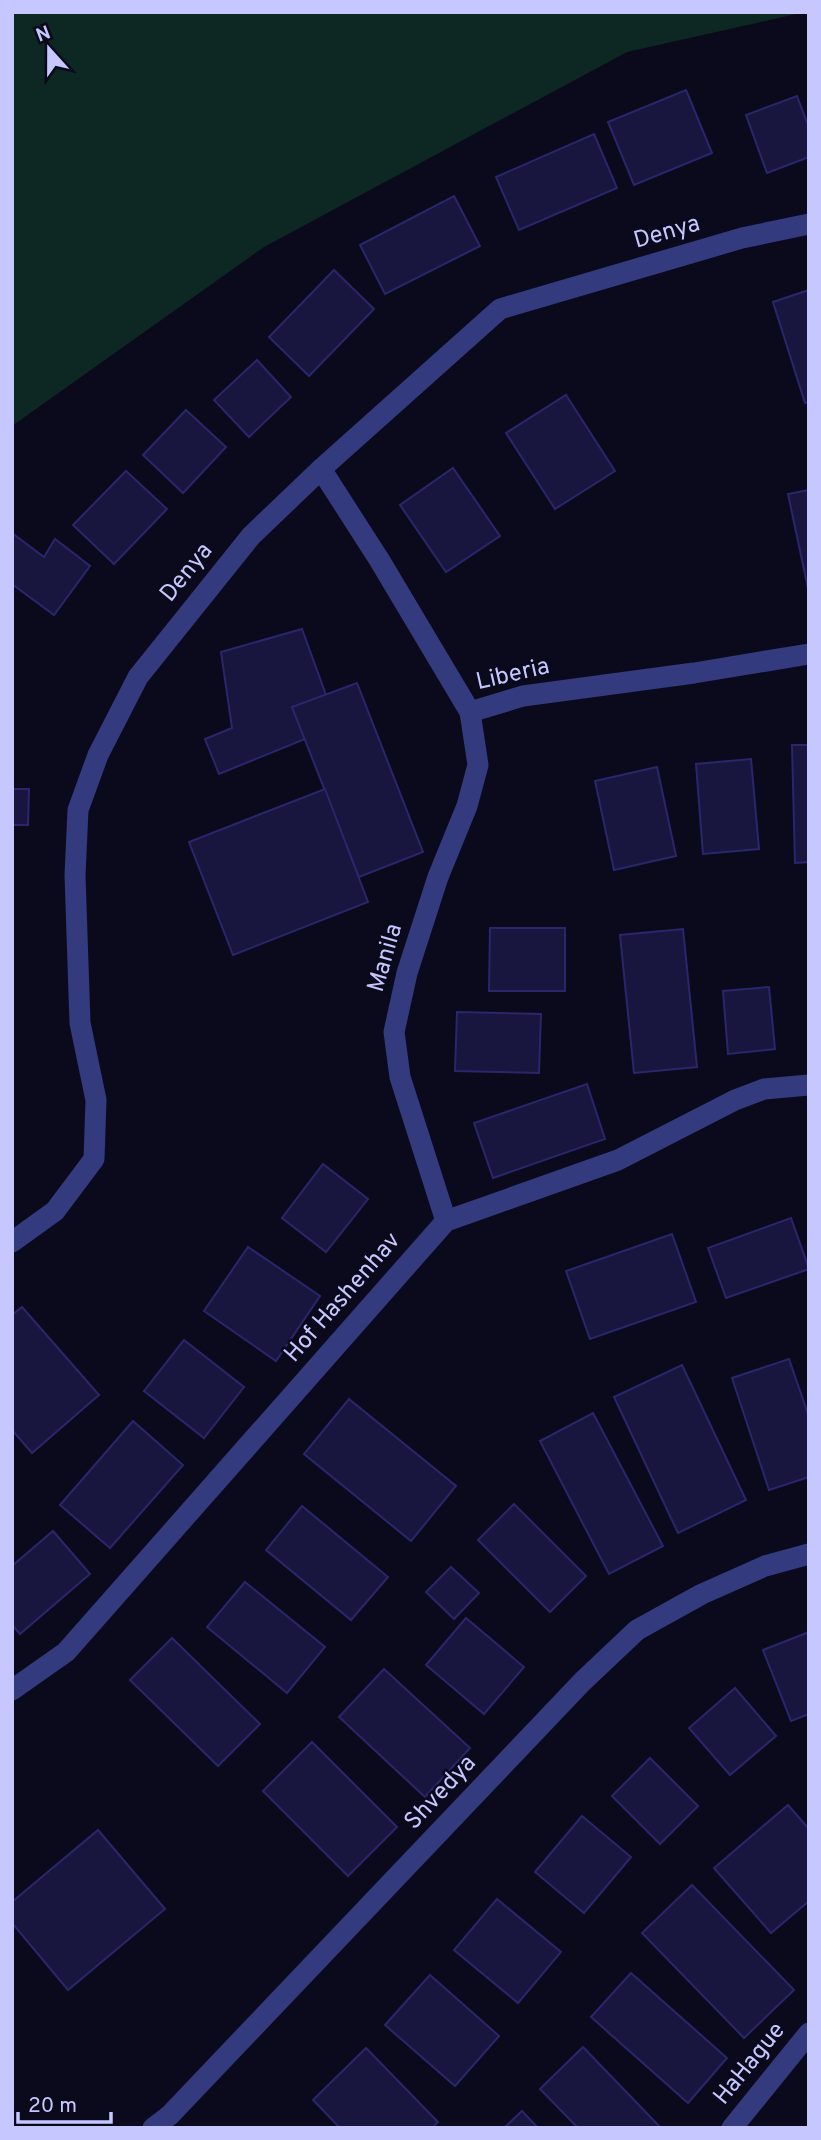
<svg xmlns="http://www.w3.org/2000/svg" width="821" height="2140" viewBox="0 0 821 2140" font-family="Overpass,sans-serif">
<rect width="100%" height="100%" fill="#0b0a1d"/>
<!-- green -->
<polygon fill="#0d2722" points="12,12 805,12 627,52 264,247 12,426"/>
<!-- building -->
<g fill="#18153e" stroke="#2b266c" stroke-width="2">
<polygon points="686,90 712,153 634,185 608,122"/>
<polygon points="797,96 809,128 809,157 767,173 746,115"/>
<polygon points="594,134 617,188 519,230 496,177"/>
<polygon points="454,196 480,246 385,294 360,245"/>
<polygon points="334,270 374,309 309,376 269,337"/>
<polygon points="809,290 809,402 805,403 773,302"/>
<polygon points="257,360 291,397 249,437 214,400"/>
<polygon points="566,395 615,471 555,509 506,433"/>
<polygon points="186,410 226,447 183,493 143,455"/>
<polygon points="453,468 500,536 446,572 400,505"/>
<polygon points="126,471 167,509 114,564 73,525"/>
<polygon points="809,490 809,593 788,494"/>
<polygon points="12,533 44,557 55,539 90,566 54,615 12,584"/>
<polygon points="302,629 326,695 292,707 305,739 219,774 205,739 232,728 221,652"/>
<polygon points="357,683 423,852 359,877 292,707"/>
<polygon points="792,745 809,745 809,862 795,863"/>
<polygon points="751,759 759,849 703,854 696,764"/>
<polygon points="657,767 676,856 614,870 595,781"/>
<polygon points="12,789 29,789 28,825 12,825"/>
<polygon points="325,789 368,902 233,955 189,842"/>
<polygon points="490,928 565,928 565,991 489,991"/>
<polygon points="683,929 697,1067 634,1073 620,935"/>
<polygon points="769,987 775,1049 728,1054 723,991"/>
<polygon points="457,1012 541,1014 539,1073 455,1071"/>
<polygon points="587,1084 605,1139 493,1178 474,1123"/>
<polygon points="323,1164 368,1199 326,1252 282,1218"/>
<polygon points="791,1218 809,1269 726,1298 708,1248"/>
<polygon points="672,1234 696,1302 590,1339 566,1271"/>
<polygon points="248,1247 320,1296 276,1361 204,1311"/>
<polygon points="22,1307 99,1395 32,1453 12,1430 12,1315"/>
<polygon points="184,1340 244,1387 204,1438 144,1391"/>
<polygon points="789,1359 809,1417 809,1477 769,1490 732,1378"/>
<polygon points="682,1365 746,1500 678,1533 614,1397"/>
<polygon points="349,1399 456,1486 411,1541 304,1454"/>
<polygon points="593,1413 663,1546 609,1574 540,1441"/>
<polygon points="133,1421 183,1465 110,1548 60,1505"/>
<polygon points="514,1504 586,1576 550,1612 478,1540"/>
<polygon points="302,1506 388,1577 351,1620 266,1550"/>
<polygon points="53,1531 90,1574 20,1634 12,1625 12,1566"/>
<polygon points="451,1567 479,1593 454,1619 426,1592"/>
<polygon points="245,1582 325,1647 287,1693 207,1627"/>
<polygon points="466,1618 524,1667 484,1714 426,1665"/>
<polygon points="809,1632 809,1714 791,1721 763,1650"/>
<polygon points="172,1638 260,1724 218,1766 130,1680"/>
<polygon points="384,1669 470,1748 425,1797 339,1717"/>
<polygon points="735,1688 776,1736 730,1775 689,1728"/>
<polygon points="312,1742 397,1827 348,1876 263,1791"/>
<polygon points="650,1758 698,1806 660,1844 612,1796"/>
<polygon points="788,1805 809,1829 809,1901 771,1933 714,1868"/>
<polygon points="582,1816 631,1857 584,1913 535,1872"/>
<polygon points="98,1830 165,1909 68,1990 12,1923 12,1902"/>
<polygon points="692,1885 794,1990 744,2038 642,1933"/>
<polygon points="497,1899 561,1952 518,2003 454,1950"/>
<polygon points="631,1973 727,2058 688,2103 591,2017"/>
<polygon points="430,1975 499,2036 455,2086 385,2025"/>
<polygon points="583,2047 661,2128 578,2128 540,2089"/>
<polygon points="366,2048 438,2122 432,2128 340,2128 313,2100"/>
<polygon points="522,2111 538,2128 504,2128"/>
</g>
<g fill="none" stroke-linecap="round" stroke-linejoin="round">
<!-- minor -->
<g stroke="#333a7e" stroke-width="21">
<polyline points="321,469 380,561 470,712 523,696 694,673 809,654"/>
<polyline points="446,1221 400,1077 394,1032 407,973 438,877 467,806 478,765 470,712"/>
<polyline points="12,1242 55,1211 94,1159 96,1100 80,1023 75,875 78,810 98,755 138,677 251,536 321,469 500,309 742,238 809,224"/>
<polyline points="12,1690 66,1652 446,1221 618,1160 735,1100 764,1089 809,1085"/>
<polyline points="153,2128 170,2115 583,1681 637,1630 702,1594 765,1566 809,1554"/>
<polyline points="732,2128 809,2033"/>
</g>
</g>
<g text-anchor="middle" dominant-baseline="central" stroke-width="5" stroke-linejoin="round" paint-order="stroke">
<!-- street labels -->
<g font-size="24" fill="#c6c7ff" stroke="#0b0a1d">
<text transform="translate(667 233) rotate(-16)">Denya</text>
<text transform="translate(187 573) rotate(-51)">Denya</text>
<text transform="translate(513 675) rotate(-13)">Liberia</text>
<text transform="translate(386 958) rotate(-74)">Manila</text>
<text transform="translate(343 1298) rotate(-49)">Hof Hashenhav</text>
<text transform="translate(441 1793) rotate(-47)">Shvedya</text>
<text transform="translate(750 2064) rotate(-51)">HaHague</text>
</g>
</g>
<!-- border -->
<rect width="821" height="2140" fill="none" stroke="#c6c7ff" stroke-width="28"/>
<!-- north arrow -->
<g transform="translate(49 49) rotate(339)" stroke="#0b0a1d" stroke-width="5" paint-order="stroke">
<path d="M0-5L12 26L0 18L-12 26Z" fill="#c6c7ff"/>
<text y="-10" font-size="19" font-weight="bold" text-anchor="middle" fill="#c6c7ff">N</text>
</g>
<!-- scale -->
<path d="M18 2112v10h93v-10" fill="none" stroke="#c6c7ff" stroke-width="3.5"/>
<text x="28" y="2112" font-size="21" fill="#c6c7ff" stroke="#0b0a1d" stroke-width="5" paint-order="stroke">20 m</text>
</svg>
